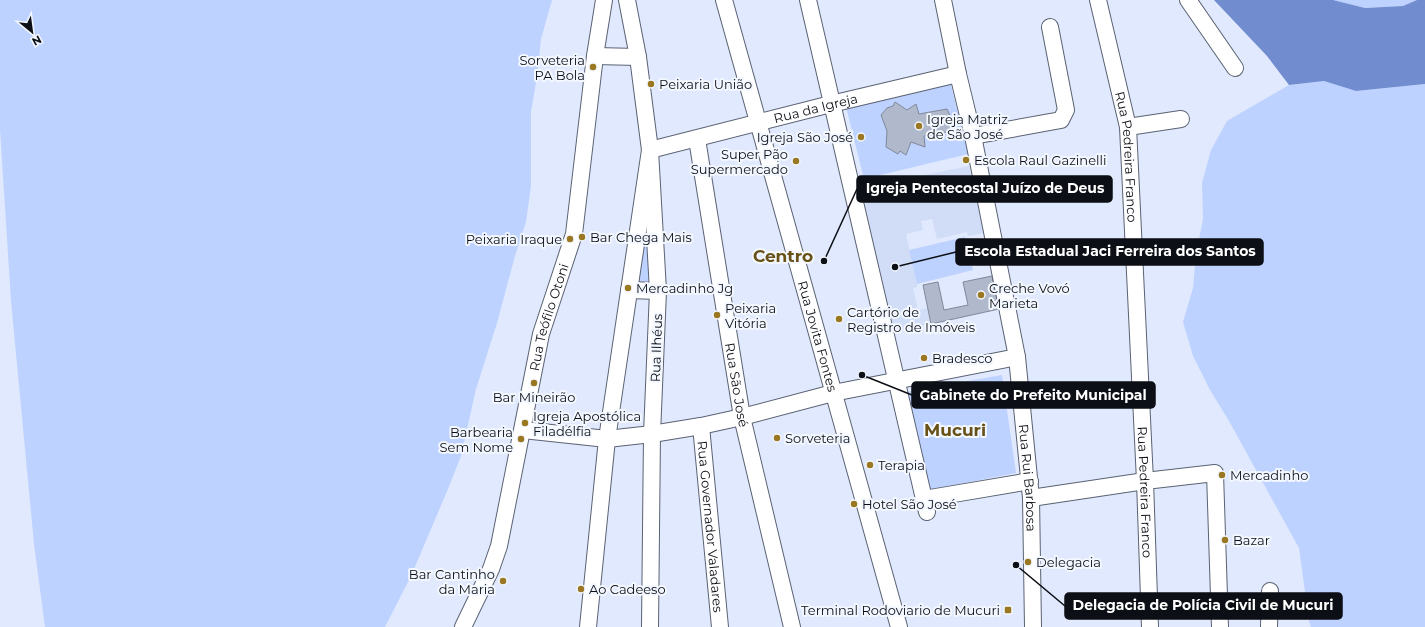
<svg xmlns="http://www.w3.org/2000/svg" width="1425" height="627" viewBox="0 0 1425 627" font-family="Montserrat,sans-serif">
<rect width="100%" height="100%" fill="#e0e9fd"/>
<!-- built -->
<polygon fill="#d1ddf6" points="969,166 984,233 968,236 967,232 937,239 932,219 921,221 923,230 906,234 917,284 917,287 913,288 918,310 928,308 931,324 892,332 861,188"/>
<!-- green -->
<g fill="#bed2ff">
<polygon points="0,0 552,0 541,39 537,76 531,112 531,186 526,222 515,256 497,323 476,389 461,456 448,489 411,576 385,627 45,627 34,544 11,301 0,129"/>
<polygon points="1333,0 1417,0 1403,6 1364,8"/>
<polygon points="950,81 968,154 864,179 846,107"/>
<polygon points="1324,81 1356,91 1425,84 1425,627 1311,627 1309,621 1299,548 1229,421 1210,390 1193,356 1183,322 1193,288 1196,254 1203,219 1202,183 1211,150 1227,121 1289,85"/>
<polygon points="647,218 651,282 637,281"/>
<polygon points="965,237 973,270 917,284 909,250"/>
<polygon points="1002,375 1016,473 928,490 906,392"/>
</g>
<!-- water -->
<polygon fill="#718dcf" points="1214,0 1333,0 1365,8 1403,6 1417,0 1425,0 1425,84 1356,91 1324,81 1289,85 1267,56"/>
<!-- building -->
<g fill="#b0b9cc" stroke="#80889a">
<polygon points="895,102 907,110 916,104 919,114 947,109 952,120 952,131 924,136 925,147 911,142 906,155 900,151 898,154 886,147 887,131 881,115 887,108 893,106"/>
<polygon points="992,276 999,309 931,324 923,285 938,282 944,310 968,305 963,282"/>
</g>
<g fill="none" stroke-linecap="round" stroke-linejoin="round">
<defs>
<g id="minor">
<polyline points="627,0 638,57 650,150 658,291 652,434 650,627"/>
<path id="s1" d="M 724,0 L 899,627"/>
<polyline points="808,0 927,512"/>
<path id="s2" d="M 943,0 L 958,74 L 973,136 L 1017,357 L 1031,498 L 1033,627"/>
<path id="s3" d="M 1098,0 L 1128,127 L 1145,481 L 1150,627"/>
<polyline points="1188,0 1235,68"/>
<polyline points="595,56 638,57"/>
<polyline points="1128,127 1181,119"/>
<polyline points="973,136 1061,120 1066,110 1050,27"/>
<path id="s4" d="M 697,139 L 742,417 L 792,627"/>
<polyline points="629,290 658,291"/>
<path id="s5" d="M 701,426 L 720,627"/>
<polyline points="523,430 607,439 652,434 701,426 742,417 833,393 1017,357"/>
<polyline points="1031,498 1145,481 1215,473 1220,627"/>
<polyline points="924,499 1030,481"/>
<path id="s6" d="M 463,627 L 491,569 L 499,546 L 541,334 L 574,234 L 595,56 L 604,0"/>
<path id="s7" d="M 588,627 L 607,439 L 650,150 L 831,104 L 958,74"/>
<polyline points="1269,627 1270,591"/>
</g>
</defs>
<!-- minor casing -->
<use href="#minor" stroke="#5a6273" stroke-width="18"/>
<!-- minor -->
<use href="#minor" stroke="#fff" stroke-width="16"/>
</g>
<!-- markers -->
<g fill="#9a7822" stroke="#f3f7ff" stroke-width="1.5">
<circle cx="593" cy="67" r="4"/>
<circle cx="651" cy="84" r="4"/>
<circle cx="919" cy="126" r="4"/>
<circle cx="861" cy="137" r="4"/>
<circle cx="966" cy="160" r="4"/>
<circle cx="796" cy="161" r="4"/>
<circle cx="582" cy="237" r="4"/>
<circle cx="570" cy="239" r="4"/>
<circle cx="628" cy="288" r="4"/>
<circle cx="981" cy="295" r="4"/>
<circle cx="717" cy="315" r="4"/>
<circle cx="839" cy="319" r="4"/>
<circle cx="924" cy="358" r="4"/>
<circle cx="534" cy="383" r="4"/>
<circle cx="525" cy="423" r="4"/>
<circle cx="777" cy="438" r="4"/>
<circle cx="521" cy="439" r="4"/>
<circle cx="870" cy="465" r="4"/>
<circle cx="1222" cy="475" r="4"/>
<circle cx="854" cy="504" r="4"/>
<circle cx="1225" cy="540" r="4"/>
<circle cx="1028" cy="562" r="4"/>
<circle cx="503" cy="581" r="4"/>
<circle cx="581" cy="589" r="4"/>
<rect x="1004" y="606" width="8" height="8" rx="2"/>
</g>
<g text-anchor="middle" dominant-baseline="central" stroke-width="4" stroke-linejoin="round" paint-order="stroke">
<!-- poi labels -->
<g font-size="13" fill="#0c0f15" stroke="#f3f7ff" text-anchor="start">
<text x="585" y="60" text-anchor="end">Sorveteria<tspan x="585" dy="15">PA Bola</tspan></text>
<text x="659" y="84">Peixaria União</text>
<text x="927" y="119">Igreja Matriz<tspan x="927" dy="15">de São José</tspan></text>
<text x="853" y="137" text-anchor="end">Igreja São José</text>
<text x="788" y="154" text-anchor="end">Super Pão<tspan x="788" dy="15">Supermercado</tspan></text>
<text x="974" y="160">Escola Raul Gazinelli</text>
<text x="590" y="237">Bar Chega Mais</text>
<text x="562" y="239" text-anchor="end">Peixaria Iraque</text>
<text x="636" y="288">Mercadinho Jg</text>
<text x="989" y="288">Creche Vovó<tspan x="989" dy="15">Marieta</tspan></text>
<text x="725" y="308">Peixaria<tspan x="725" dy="15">Vitória</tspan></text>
<text x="847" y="312">Cartório de<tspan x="847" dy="15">Registro de Imóveis</tspan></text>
<text x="932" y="358">Bradesco</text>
<text x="534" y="397" text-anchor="middle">Bar Mineirão</text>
<text x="533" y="416">Igreja Apostólica<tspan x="533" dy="15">Filadélfia</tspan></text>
<text x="513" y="432" text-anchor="end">Barbearia<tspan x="513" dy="15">Sem Nome</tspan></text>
<text x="785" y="438">Sorveteria</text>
<text x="878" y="465">Terapia</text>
<text x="1230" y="475">Mercadinho</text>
<text x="862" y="504">Hotel São José</text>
<text x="1233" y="540">Bazar</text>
<text x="1036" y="562">Delegacia</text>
<text x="495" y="574" text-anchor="end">Bar Cantinho<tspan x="495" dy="15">da Maria</tspan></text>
<text x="589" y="589">Ao Cadeeso</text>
<text x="1000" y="610" text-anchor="end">Terminal Rodoviario de Mucuri</text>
</g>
<!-- street labels -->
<g font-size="13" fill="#0c0f15" stroke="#f3f7ff">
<text stroke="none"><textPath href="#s7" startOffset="652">Rua da Igreja</textPath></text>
<text stroke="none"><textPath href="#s3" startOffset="160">Rua Pedreira Franco</textPath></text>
<text stroke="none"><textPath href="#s6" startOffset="323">Rua Teófilo Otoni</textPath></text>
<text stroke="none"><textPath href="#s1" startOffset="349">Rua Jovita Fontes</textPath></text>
<text transform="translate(656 348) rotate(-88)">Rua Ilhéus</text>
<text stroke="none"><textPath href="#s4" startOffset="249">Rua São José</textPath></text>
<text stroke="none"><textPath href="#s2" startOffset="486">Rua Rui Barbosa</textPath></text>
<text stroke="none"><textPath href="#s3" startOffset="496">Rua Pedreira Franco</textPath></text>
<text stroke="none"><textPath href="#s5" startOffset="101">Rua Governador Valadares</textPath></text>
</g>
<!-- district labels -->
<g font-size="17" font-weight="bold" fill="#685117" stroke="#f3f7ff">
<text x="783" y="256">Centro</text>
<text x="955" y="430">Mucuri</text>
</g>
</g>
<!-- callouts -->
<path fill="none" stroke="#0c0f15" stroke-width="1.5" d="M824 261L857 189M895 267L956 252M862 375L912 395M1016 565L1065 606"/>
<g fill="#0c0f15" stroke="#f3f7ff" stroke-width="1.5">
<circle cx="824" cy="261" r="4"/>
<circle cx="895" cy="267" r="4"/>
<circle cx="862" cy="375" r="4"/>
<circle cx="1016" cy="565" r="4"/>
</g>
<g fill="#0c0f15" stroke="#0c0f15" stroke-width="1.5">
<rect x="857" y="176" width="255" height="26" rx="4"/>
<rect x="956" y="239" width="307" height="26" rx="4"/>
<rect x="912" y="382" width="243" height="26" rx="4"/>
<rect x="1065" y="593" width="277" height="26" rx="4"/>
</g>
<g font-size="14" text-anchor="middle" font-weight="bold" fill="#fff">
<text x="985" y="193">Igreja Pentecostal Juízo de Deus</text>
<text x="1110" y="256">Escola Estadual Jaci Ferreira dos Santos</text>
<text x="1033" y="400">Gabinete do Prefeito Municipal</text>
<text x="1203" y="610">Delegacia de Polícia Civil de Mucuri</text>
</g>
<!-- north arrow -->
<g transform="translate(32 32) rotate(151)" stroke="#f3f7ff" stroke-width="3" paint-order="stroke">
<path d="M0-3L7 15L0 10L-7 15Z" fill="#0c0f15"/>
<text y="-6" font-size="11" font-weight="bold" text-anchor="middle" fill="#0c0f15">N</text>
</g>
</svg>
